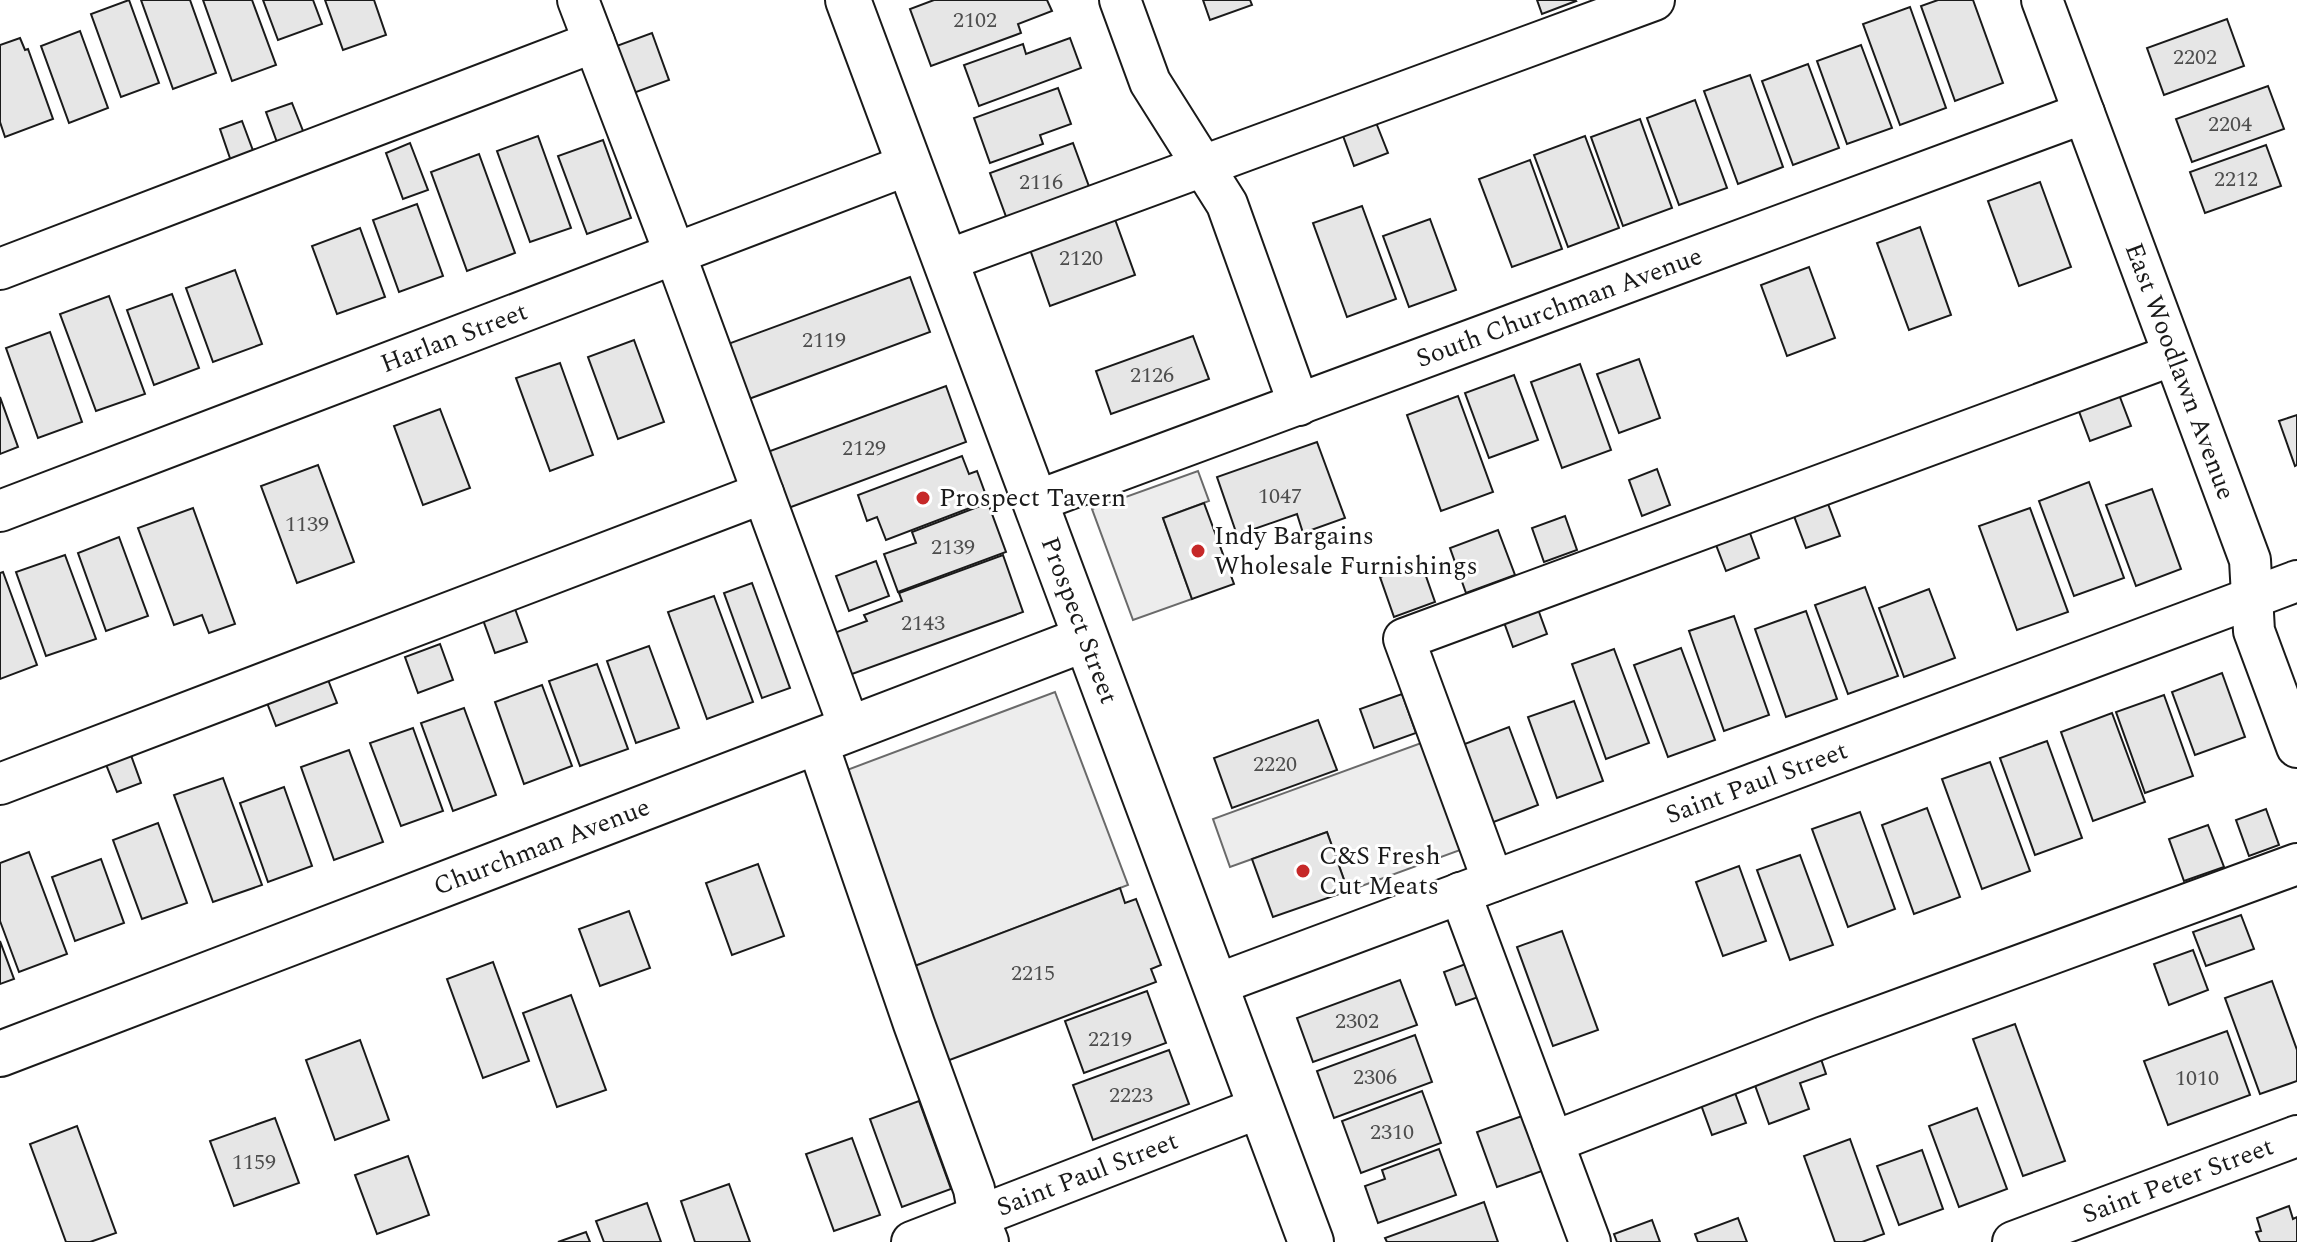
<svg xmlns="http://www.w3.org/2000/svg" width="2297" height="1242" viewBox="0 0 2297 1242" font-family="Spectral,serif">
<rect width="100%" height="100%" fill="#fff"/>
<!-- built -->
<g fill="#ededed" stroke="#6a6a6a" stroke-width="2">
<polygon points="1198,471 1209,501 1163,518 1192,599 1133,620 1092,509"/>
<polygon points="1055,692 1128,885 912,967 839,773"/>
<polygon points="1424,742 1463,849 1348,891 1327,832 1230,867 1213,819"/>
</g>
<!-- building -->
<g fill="#e6e6e6" stroke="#1a1a1a" stroke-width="2">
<polygon points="129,0 159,83 121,97 91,14"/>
<polygon points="141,0 190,0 216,73 173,89"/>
<polygon points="203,0 252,0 276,65 232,81"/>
<polygon points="263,0 313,0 322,24 278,40"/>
<polygon points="325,0 374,0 386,35 343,50"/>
<polygon points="934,0 1047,0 1052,11 1018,24 1021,33 931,66 910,9"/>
<polygon points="1203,0 1250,0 1252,5 1210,20"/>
<polygon points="1537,0 1575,0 1576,1 1542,14"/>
<polygon points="1938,0 1973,0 2003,83 1955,101 1921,6"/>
<polygon points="1910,7 1946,108 1900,125 1863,24"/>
<polygon points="2227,19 2244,66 2164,95 2147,48"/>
<polygon points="80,31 108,108 69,123 41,46"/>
<polygon points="652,33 669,80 628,95 611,48"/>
<polygon points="20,38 25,50 28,49 53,119 5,137 0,122 0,45"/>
<polygon points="1070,38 1081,68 979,106 964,65 1023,44 1026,54"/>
<polygon points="1861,45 1892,128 1847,144 1817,61"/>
<polygon points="1808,64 1839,148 1793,165 1762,81"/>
<polygon points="1750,75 1783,167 1738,184 1704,91"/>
<polygon points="2268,86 2284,129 2192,162 2176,119"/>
<polygon points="1058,88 1071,124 1040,135 1043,144 990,163 974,118"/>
<polygon points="1695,100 1727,188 1679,205 1647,118"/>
<polygon points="292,103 305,136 278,145 266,112"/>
<polygon points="1640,119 1672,208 1623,226 1591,137"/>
<polygon points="1375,120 1388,153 1354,166 1342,133"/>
<polygon points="242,121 255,156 232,164 220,129"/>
<polygon points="538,136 571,228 530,242 497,151"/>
<polygon points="1585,136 1619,228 1568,247 1534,155"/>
<polygon points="603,140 631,218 587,234 558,156"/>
<polygon points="410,143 428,190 403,199 386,153"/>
<polygon points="1073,143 1091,192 1008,222 990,173"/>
<polygon points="2266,145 2281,186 2205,213 2190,172"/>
<polygon points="479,154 515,253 467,271 431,172"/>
<polygon points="1530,160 1562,249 1512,267 1479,179"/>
<polygon points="2040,182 2071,267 2019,286 1988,201"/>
<polygon points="417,204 443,276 399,292 373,220"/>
<polygon points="1362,206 1396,299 1347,317 1313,223"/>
<polygon points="1112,211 1135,275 1050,306 1027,241"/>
<polygon points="1430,219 1456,290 1409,307 1383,236"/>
<polygon points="1920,227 1951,315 1909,330 1877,243"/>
<polygon points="360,228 385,297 337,314 312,246"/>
<polygon points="1809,267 1835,338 1787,356 1761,285"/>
<polygon points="235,270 262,344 213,362 186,288"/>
<polygon points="910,277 930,332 738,403 717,348"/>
<polygon points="172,294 199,368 154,385 127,310"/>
<polygon points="109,296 145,394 96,411 60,314"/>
<polygon points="50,332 82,422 38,438 6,348"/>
<polygon points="1193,336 1209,379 1111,414 1096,371"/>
<polygon points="634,340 664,422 618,439 588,357"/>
<polygon points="1639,359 1660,418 1619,433 1597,374"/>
<polygon points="560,363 593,455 550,471 516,378"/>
<polygon points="1580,364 1611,450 1562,468 1531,382"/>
<polygon points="1514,375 1538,440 1489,458 1465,393"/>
<polygon points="946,386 966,442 783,510 762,454"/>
<polygon points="2118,392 2131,426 2090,441 2077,406"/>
<polygon points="1458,396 1493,492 1441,511 1407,415"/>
<polygon points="0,397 18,447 0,454"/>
<polygon points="440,409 470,488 423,505 394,426"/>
<polygon points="2297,415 2297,465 2295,466 2279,421"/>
<polygon points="1317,442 1345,518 1303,533 1297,514 1237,535 1217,477"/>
<polygon points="962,456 969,474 977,471 988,501 886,540 877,517 867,521 858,495"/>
<polygon points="318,465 354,562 297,583 261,486"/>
<polygon points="1657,469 1670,505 1642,516 1629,480"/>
<polygon points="2089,482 2124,578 2074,596 2039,501"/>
<polygon points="2152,489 2181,569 2136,586 2106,505"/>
<polygon points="988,503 1006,552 898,592 884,554 916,543 912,532"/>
<polygon points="1204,503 1234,584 1192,599 1163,518"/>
<polygon points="1828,504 1840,536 1806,548 1794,516"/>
<polygon points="193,508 235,624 209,633 202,615 174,625 138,528"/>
<polygon points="2030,508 2068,612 2017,630 1979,526"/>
<polygon points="1565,516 1577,550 1544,562 1532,528"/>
<polygon points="1747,525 1759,558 1726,571 1713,537"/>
<polygon points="1498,530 1515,575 1466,593 1450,548"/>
<polygon points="119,537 148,616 106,631 78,553"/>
<polygon points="65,555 96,639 46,656 16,572"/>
<polygon points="1003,555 1023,612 841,678 826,636 867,621 864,615 902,601 899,593"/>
<polygon points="876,561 889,596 849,611 836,576"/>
<polygon points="1421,562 1435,602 1394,617 1380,577"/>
<polygon points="3,572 37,665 0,679 0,573"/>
<polygon points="752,583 790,688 762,698 724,593"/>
<polygon points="1865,587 1898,676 1848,694 1815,605"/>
<polygon points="1929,589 1955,658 1904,677 1879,608"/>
<polygon points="510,595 527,642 495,653 478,606"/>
<polygon points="714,596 753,702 707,719 668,612"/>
<polygon points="1535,601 1547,634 1513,647 1501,614"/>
<polygon points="1806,611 1837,699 1786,717 1755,629"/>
<polygon points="1734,616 1769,715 1724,731 1689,631"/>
<polygon points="440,644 453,680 418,693 405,657"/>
<polygon points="649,646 679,728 636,743 607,661"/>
<polygon points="1681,648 1715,740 1668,757 1634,665"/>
<polygon points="1614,649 1649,743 1606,759 1572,664"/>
<polygon points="597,664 628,749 580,766 549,681"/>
<polygon points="325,672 337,703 276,726 264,695"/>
<polygon points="2222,673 2245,737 2195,755 2172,692"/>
<polygon points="542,685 572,766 524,784 495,702"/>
<polygon points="1402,694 1416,733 1374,748 1360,709"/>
<polygon points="2164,695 2193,776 2145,793 2116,712"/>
<polygon points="1574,701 1603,781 1557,798 1528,717"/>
<polygon points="464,708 496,795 453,811 421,723"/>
<polygon points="2112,713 2145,802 2093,821 2061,732"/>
<polygon points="1318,720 1337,770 1232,808 1214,758"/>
<polygon points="1509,727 1538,805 1491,823 1462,745"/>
<polygon points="413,728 443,811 401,826 370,743"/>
<polygon points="2047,741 2082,838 2035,855 2000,758"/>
<polygon points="128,747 141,783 117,792 103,757"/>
<polygon points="349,750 383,842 334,860 301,767"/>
<polygon points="1990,762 2030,871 1982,889 1942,779"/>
<polygon points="223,778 262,885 213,902 174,795"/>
<polygon points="284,787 312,866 268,882 240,803"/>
<polygon points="1927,808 1960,897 1914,914 1882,825"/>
<polygon points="2266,809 2279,845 2249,856 2236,820"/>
<polygon points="1860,812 1895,909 1848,927 1812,829"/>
<polygon points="158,823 187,903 142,919 113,840"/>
<polygon points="2208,825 2224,867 2184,881 2169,839"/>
<polygon points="1327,832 1348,891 1273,917 1252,859"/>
<polygon points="29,852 67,954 19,972 0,921 0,863"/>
<polygon points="1800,855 1833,945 1790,960 1757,870"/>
<polygon points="101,859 124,923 75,941 52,877"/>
<polygon points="758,864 784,936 732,955 706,883"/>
<polygon points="1739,866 1766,941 1723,956 1696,882"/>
<polygon points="1120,888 1125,903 1136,899 1161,965 1151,969 1156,982 947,1061 912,967"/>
<polygon points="629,911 650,968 600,986 579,929"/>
<polygon points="2241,915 2254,949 2206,966 2193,932"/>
<polygon points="1562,931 1598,1030 1553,1046 1517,947"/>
<polygon points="0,941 14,979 0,984"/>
<polygon points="2193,950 2208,990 2169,1005 2154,964"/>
<polygon points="493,962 529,1061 483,1078 447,979"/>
<polygon points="1471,962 1484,995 1456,1005 1444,972"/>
<polygon points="1400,980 1417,1025 1313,1062 1297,1018"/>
<polygon points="2272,981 2297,1050 2297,1081 2260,1094 2225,998"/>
<polygon points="1147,991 1166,1043 1084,1073 1065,1021"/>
<polygon points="571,995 606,1090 557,1107 523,1013"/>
<polygon points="2015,1024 2065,1161 2023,1176 1973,1039"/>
<polygon points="2227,1031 2250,1095 2168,1125 2144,1061"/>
<polygon points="1415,1035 1432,1082 1334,1118 1317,1071"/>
<polygon points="360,1040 389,1120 335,1140 306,1060"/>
<polygon points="1169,1050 1189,1104 1093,1140 1073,1085"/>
<polygon points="1819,1053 1826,1074 1800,1083 1809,1109 1769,1124 1752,1077"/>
<polygon points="1734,1090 1746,1123 1712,1135 1700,1102"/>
<polygon points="1422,1091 1441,1143 1361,1173 1342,1121"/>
<polygon points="919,1101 951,1189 902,1207 870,1119"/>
<polygon points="1977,1108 2007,1189 1959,1207 1929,1126"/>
<polygon points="1522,1116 1542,1171 1497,1187 1477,1132"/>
<polygon points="275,1118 299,1183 234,1206 210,1141"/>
<polygon points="77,1126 116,1233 90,1242 66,1242 30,1144"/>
<polygon points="852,1138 880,1215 834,1231 806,1154"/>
<polygon points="1850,1139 1884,1234 1862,1242 1835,1242 1804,1156"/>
<polygon points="1439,1149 1456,1195 1378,1223 1365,1186 1385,1179 1382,1170"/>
<polygon points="1922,1150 1943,1209 1899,1225 1877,1166"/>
<polygon points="408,1156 429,1215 377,1234 355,1175"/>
<polygon points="729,1184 750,1242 695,1242 681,1201"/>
<polygon points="1484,1202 1498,1242 1387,1242 1385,1238"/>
<polygon points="647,1203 661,1242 604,1242 596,1221"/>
<polygon points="2289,1206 2293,1219 2297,1217 2297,1242 2260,1242 2256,1232 2261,1231 2257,1218"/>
<polygon points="1738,1218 1747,1242 1698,1242 1695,1234"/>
<polygon points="1652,1220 1660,1242 1617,1242 1614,1234"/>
<polygon points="586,1232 590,1242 558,1242"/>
</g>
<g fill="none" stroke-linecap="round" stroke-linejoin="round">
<defs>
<g id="minor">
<polyline points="578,0 675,254 850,729"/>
<polyline points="1120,0 1150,82 1227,204 1299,405"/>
<path id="s1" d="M 2042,0 L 2250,560 L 2254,631 L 2297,747"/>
<polyline points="945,261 1654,0"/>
<polyline points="0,269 594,42"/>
<path id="s2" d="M 1034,502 L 2084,113"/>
<path id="s3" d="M 0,511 L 910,164"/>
<polyline points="817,742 914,1024 974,1189 980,1222 988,1242"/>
<polyline points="0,784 763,493"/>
<polyline points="1493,881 1404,639 2173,355"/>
<polyline points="1460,893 1590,1242"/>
<path id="s4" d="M 1215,985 L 2297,581"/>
<polyline points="1553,1142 1824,1037 2297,864"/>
<path id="s5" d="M 912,1242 L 1261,1107"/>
<path id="s6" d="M 2013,1242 L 2297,1136"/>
</g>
<g id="major">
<path id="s7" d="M 848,0 L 1311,1242"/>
<path id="s8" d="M 0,1054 L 1085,639"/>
</g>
</defs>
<!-- minor casing -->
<use href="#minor" stroke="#1a1a1a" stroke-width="44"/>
<!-- major casing -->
<use href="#major" stroke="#1a1a1a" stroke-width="48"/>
<!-- minor -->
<use href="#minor" stroke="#fff" stroke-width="40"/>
<!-- major -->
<use href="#major" stroke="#fff" stroke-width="44"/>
</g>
<!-- markers -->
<g fill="#c62828" stroke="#fff" stroke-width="3">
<circle cx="923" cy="498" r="8"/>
<circle cx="1198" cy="551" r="8"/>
<circle cx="1303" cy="871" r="8"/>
</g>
<g text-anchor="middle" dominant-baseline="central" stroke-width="6" stroke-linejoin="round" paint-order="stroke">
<!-- number labels -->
<g font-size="22" fill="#4d4d4d">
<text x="975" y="20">2102</text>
<text x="2195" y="57">2202</text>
<text x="2230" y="124">2204</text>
<text x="2236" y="179">2212</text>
<text x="1041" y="182">2116</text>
<text x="1081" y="258">2120</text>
<text x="824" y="340">2119</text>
<text x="1152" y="375">2126</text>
<text x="864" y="448">2129</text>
<text x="1280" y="496">1047</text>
<text x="307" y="524">1139</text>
<text x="953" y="547">2139</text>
<text x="923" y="623">2143</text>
<text x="1275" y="764">2220</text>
<text x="1033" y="973">2215</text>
<text x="1357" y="1021">2302</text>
<text x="1110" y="1039">2219</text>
<text x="1375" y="1077">2306</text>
<text x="2197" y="1078">1010</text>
<text x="1131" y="1095">2223</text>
<text x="1392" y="1132">2310</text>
<text x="254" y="1162">1159</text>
</g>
<!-- street labels -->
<g font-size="26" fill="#1a1a1a" stroke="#fff">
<text stroke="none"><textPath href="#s2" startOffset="560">South Churchman Avenue</textPath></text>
<text stroke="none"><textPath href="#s3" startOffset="486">Harlan Street</textPath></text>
<text stroke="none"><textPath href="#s1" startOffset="396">East Woodlawn Avenue</textPath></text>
<text stroke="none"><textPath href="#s7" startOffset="662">Prospect Street</textPath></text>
<text stroke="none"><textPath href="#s4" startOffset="578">Saint Paul Street</textPath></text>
<text stroke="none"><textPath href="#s8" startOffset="580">Churchman Avenue</textPath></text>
<text stroke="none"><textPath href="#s5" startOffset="188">Saint Paul Street</textPath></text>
<text stroke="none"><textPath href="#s6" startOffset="176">Saint Peter Street</textPath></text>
</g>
<!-- poi labels -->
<g font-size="26" fill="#1a1a1a" stroke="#fff" text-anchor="start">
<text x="939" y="498">Prospect Tavern</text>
<text x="1214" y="536">Indy Bargains<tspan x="1214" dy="30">Wholesale Furnishings</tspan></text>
<text x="1319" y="856">C&amp;S Fresh<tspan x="1319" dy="30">Cut Meats</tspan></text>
</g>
</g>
</svg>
